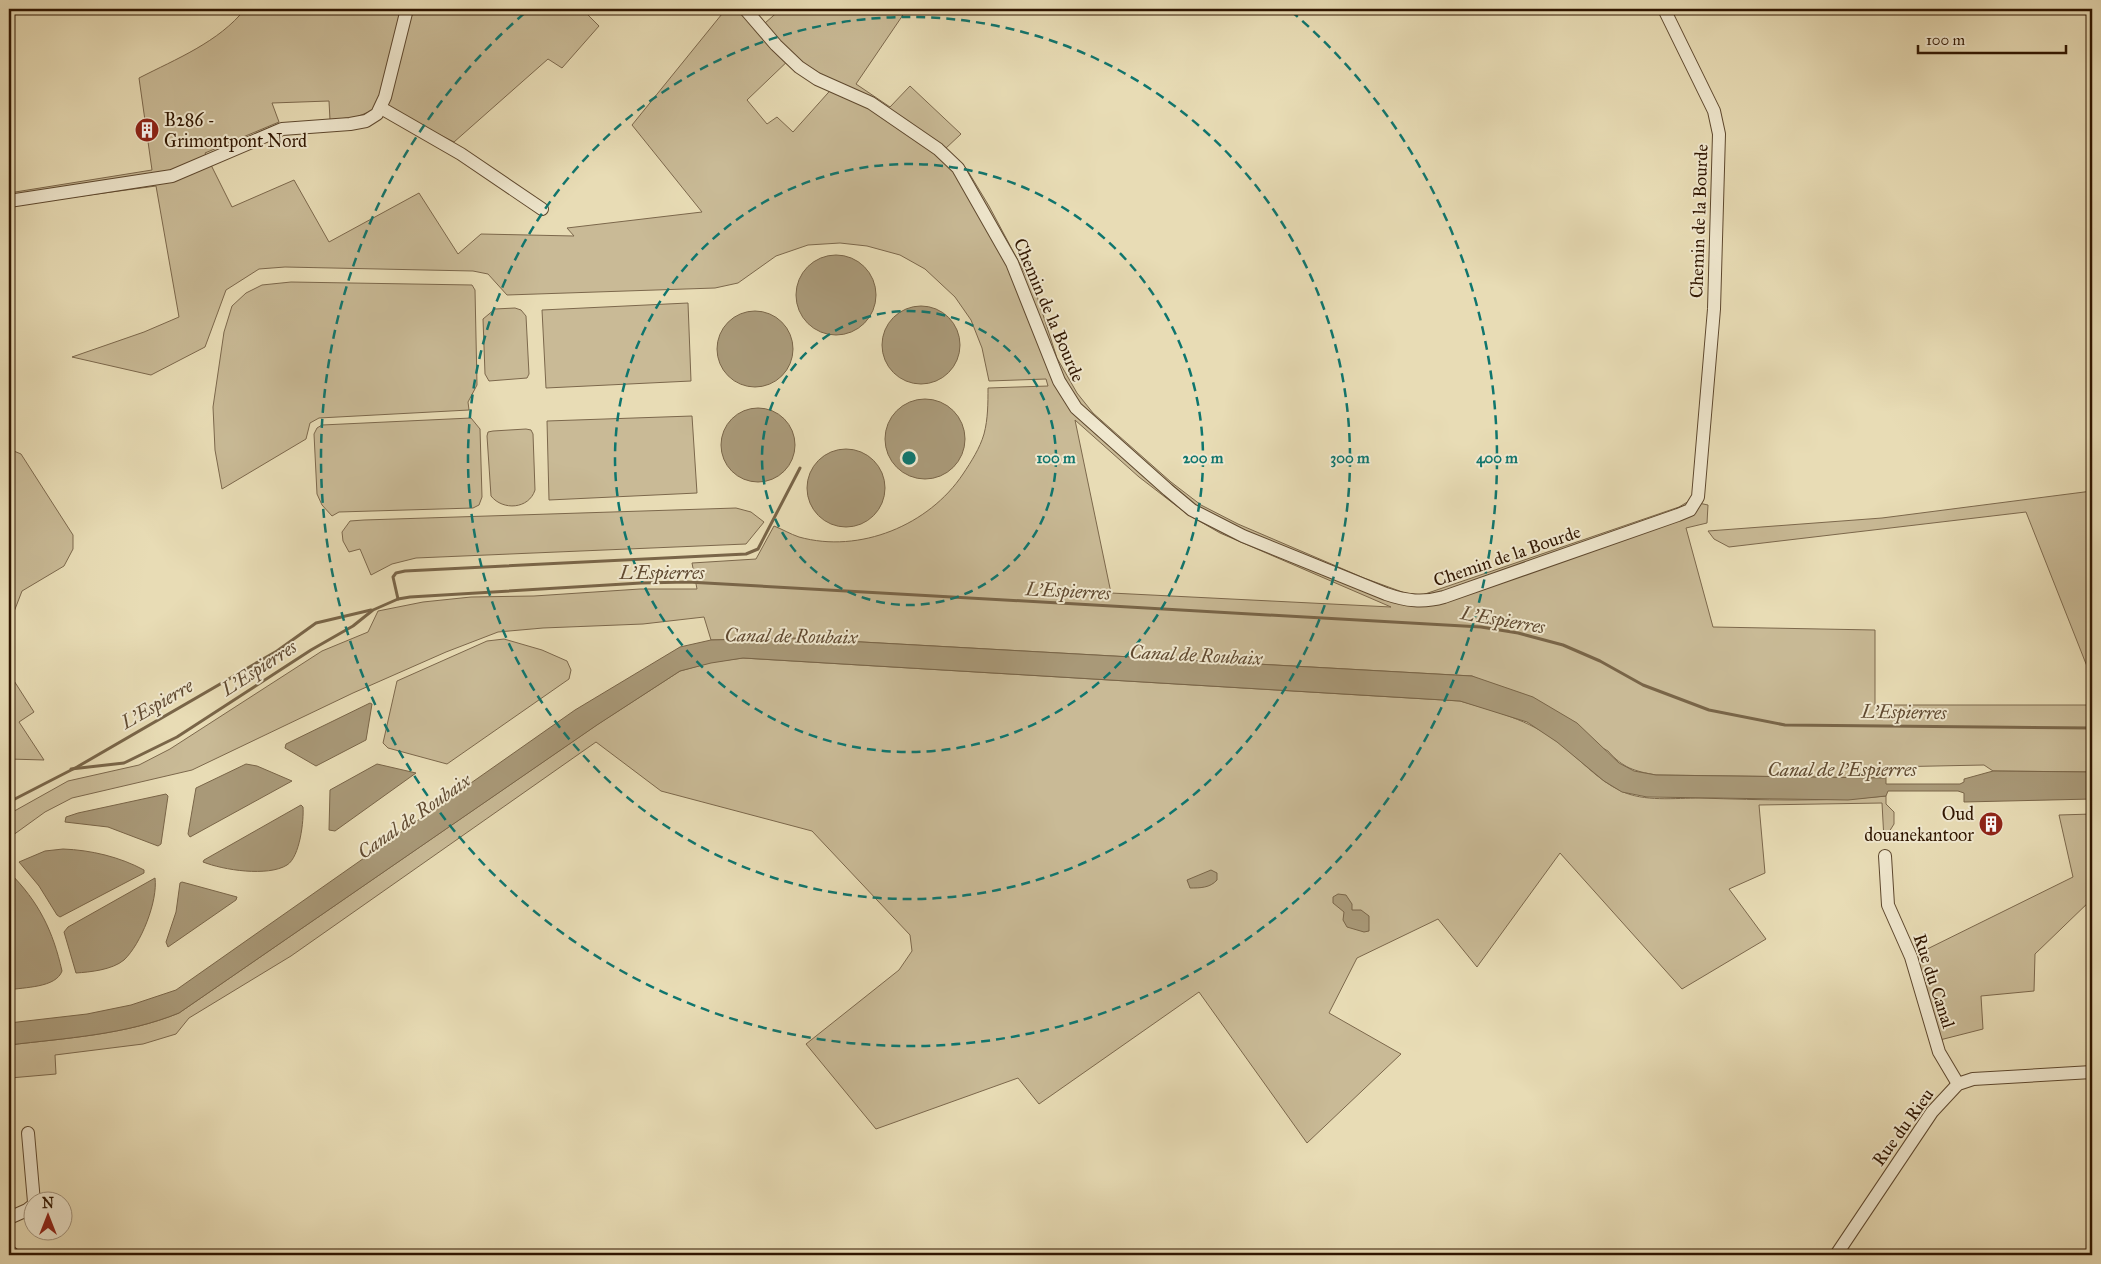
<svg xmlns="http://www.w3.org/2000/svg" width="2101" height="1264" viewBox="0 0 2101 1264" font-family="'IM FELL Great Primer',serif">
<rect width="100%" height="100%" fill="#e8dcb5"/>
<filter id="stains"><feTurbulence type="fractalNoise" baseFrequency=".004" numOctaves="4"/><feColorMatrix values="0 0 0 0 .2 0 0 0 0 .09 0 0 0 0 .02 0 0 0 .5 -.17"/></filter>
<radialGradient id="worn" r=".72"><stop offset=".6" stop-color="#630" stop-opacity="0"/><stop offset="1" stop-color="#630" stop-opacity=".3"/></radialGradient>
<!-- green -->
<g fill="#c9ba96" stroke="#7c684c" fill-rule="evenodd">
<path d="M 245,9 L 585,9 L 584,11 L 599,26 L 562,68 L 548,59 L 454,142 L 406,118 L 374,110 L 356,117 L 330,120 L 329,101 L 272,103 L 279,122 L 205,153 L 232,207 L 294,180 L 329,242 L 419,193 L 458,254 L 481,234 L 574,236 L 567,228 L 702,212 L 632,125 L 726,9 L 753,9 L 765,23 L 781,9 L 907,9 L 856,84 L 890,107 L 910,86 L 961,134 L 945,149 L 966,168 L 989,206 L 1037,296 L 1057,358 L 1077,393 L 1093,413 L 1171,482 L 1201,505 L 1238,524 L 1364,578 L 1405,593 L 1422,595 L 1679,507 L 1689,501 L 1708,505 L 1707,523 L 1686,528 L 1713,627 L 1875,630 L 1875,705 L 2092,705 L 2092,772 L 1993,771 L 1984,765 L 1887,767 L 1886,778 L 1656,775 C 1634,771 1623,768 1608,751 L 1472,676 L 790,638 L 711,640 L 704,617 L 643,624 L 543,628 L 498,632 L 446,652 L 353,693 L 192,770 L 72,798 L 45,812 L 9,838 L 9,814 L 68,781 L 139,765 L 170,749 L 322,651 L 368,632 L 378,611 L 423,602 L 471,597 L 534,596 L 640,589 L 697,589 L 692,563 L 756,559 L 774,526 C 782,529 790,534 799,537 C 860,554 929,525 963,474 C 971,462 980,448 984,434 C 988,419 988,403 988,388 L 1048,386 L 1046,379 L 989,381 L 982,348 L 971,320 L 955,297 L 925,269 L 900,255 L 867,246 L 840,243 L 808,245 L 776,256 L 738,283 L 715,288 L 507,295 L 488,274 L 473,271 L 285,267 L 259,269 L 226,290 L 205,347 L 151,375 L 72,357 L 144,332 L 179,317 L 156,186 L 23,204 L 9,198 L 9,193 L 152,170 L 139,78 C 176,59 219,42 245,9 ZM 793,56 L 836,84 L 793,132 L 777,117 L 767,124 L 747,100 ZM 1075,420 L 1139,477 L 1187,514 L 1220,533 L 1391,607 L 1111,593 Z"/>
<polygon points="291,282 472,285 475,290 477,385 468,402 469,410 319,418 310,423 306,439 222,489 215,450 213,407 224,332 232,306 246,293 262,285"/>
<polygon points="688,303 691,381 546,388 542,310"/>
<polygon points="515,308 521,310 526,316 529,374 527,378 489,381 485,374 483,319 495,309"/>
<polygon points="692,416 697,493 549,500 547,421"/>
<polygon points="471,418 480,429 482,497 479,505 473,508 339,512 332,516 322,505 317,494 314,434 317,428 322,425"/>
<path d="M 526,429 L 531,430 L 533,434 L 535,490 C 529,509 503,511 491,496 L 487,436 L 488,432 L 493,431 Z"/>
<polygon points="9,449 21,454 73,535 73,549 64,566 22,591 12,617 9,619"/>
<polygon points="2092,491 2092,679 2026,512 1729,547 1714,539 1708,531 1882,518"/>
<polygon points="736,508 751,512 764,522 746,544 416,558 392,564 371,575 360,549 349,552 343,541 342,532 350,521 364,520"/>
<polygon points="504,639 542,650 567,661 571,670 569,679 447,764 388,748 383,743 397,681 487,641"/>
<path d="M 743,658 L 1460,701 C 1495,711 1529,720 1558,742 C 1579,758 1597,780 1621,791 C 1644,802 1675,798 1700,798 C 1762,800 1824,802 1886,796 L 1886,804 L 1894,812 L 1894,824 L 1884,840 L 1882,803 L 1759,805 L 1765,873 L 1729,889 L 1766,939 L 1682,989 L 1560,853 L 1477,967 L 1438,919 L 1357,958 L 1329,1013 L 1401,1054 L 1307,1143 L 1199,992 L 1039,1104 L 1018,1078 L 876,1129 L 806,1044 L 899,970 L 912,951 L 910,935 L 812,831 L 661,791 L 596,742 L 291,956 L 189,1018 L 176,1034 L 143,1044 L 55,1055 L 56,1074 L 10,1078 L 12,1095 L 9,1096 L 9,1045 C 66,1038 125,1035 179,1013 L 598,724 L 680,671 L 712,662 Z"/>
<polygon points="9,673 34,712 19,722 44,760 9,759"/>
<polygon points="2092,814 2092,899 2035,954 2034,991 1981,996 1983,1029 1932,1042 1911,957 2073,877 2059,815"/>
</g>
<!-- water -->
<g fill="#a99978" stroke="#796548">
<circle cx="836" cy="295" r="40"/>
<circle cx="921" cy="345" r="39"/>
<circle cx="755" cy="349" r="38"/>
<circle cx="925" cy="439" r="40"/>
<circle cx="758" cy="445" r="37"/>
<circle cx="846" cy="488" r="39"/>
<path d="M 790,638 L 1472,676 L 1533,697 L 1577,723 L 1619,763 L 1634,771 L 1656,775 L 1886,778 L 1886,784 L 1960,784 L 1964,782 L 1964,779 L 1993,771 L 2092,772 L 2092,799 L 1964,802 L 1964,793 L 1958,791 L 1888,791 L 1886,796 L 1848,800 L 1647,797 L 1622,792 L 1604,781 L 1557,742 L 1527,722 L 1460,701 L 743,658 L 711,663 L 680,671 L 597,725 L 179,1013 C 125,1035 66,1038 9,1045 L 9,1023 L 87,1014 L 131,1005 L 176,990 L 575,710 L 680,647 L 711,640 Z"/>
<polygon points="370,703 372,704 366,740 316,766 285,748 286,744"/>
<polygon points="246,764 257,766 292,781 190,837 188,834 196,788"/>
<polygon points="377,764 416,773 335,831 329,830 330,790"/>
<polygon points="166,794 168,796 161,844 158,846 108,827 65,822 66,817 78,813"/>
<path d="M 301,805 L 303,807 C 304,820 300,857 287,865 C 268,877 223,870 203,862 L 204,860 Z"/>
<path d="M 63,849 C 91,850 120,857 144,870 L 144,873 L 60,917 L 57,915 L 39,886 L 19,862 L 45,851 Z"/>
<path d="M 1211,870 L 1217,873 L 1217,880 C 1210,888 1200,888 1190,888 L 1187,880 Z"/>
<path d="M 9,872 C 39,902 53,931 62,971 C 56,988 24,987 9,990 Z"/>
<path d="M 155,878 C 158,901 141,944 124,960 C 112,970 90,972 76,973 L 64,932 L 68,927 Z"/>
<polygon points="182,882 237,897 236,900 168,947 166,942 176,912 180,883"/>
<polygon points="1338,894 1346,895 1352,904 1352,910 1361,910 1369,916 1369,931 1364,932 1347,927 1343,920 1344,912 1333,903 1333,897"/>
</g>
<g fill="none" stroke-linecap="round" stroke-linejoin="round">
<!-- stream -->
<g stroke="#796548" stroke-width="3">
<polyline points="398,599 393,577 396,573 405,571 746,554 758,549 800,468"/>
<polyline points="71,769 124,763 177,737 311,650 353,626 373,610 398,599 410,597 641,583 688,582 1481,627 1518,633 1563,645 1600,661 1643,685 1709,710 1785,725 2092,728"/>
<polyline points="9,802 77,767 277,651 316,623 371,610"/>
</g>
<defs>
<g id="minor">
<path d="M 745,9 L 776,45 L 799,67 L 817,79 L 871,103 L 938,149 L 958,168 L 1012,263 L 1059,381 L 1076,408 L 1168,490 L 1192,510 L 1243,536 L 1386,594 C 1406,601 1423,603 1444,597 L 1678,515 L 1690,510 L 1698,497 L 1714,309 L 1719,134 L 1714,111 L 1664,9"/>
<polyline points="381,108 461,154 542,209"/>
<polyline points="9,201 172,176 282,129 350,124 366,121 377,114 385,97 407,9"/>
<polyline points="1885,856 1888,905 1911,957 1939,1052 1958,1084"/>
<polyline points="28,1133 34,1202"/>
<polyline points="9,1218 27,1210 32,1206"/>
<polyline points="9,1251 14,1255"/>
<polyline points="1836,1255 1932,1112 1958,1084 1973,1079 2092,1072"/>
</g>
</defs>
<!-- minor casing -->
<use href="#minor" stroke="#5e482e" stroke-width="14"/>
<!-- minor -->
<use href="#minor" stroke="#f0e8cf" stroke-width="12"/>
</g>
<!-- distance rings -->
<g fill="none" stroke="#0f766e" stroke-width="2.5" stroke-dasharray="9 6">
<circle cx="909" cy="458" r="147"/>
<circle cx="909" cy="458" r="294"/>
<circle cx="909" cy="458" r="441"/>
<path d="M1291 11A588 588 0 1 1 527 11"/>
</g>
<!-- icons -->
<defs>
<symbol id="building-disc" viewBox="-11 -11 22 22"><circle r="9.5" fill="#8f2418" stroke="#f0e8cf"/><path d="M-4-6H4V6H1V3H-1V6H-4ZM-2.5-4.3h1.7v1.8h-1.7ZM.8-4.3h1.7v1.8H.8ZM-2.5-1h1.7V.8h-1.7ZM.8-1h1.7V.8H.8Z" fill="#fff"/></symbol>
</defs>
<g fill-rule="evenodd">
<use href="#building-disc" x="133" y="116" width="28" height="28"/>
<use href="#building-disc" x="1977" y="810" width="28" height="28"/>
</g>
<g text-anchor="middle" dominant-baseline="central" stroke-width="4" stroke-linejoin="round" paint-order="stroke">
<!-- poi labels -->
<g font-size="18" fill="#301601" stroke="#f0e8cf" text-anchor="start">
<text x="164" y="120">B286 -<tspan x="164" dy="21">Grimontpont Nord</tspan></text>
<text x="1974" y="814" text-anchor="end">Oud<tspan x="1974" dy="21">douanekantoor</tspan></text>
</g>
<!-- street labels -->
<g font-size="18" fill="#301601" stroke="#f0e8cf">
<text transform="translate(1699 221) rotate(-88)">Chemin de la Bourde</text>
<text transform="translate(1049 310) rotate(67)">Chemin de la Bourde</text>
<text transform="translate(1507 556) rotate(-19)">Chemin de la Bourde</text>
<text transform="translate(1934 981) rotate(72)">Rue du Canal</text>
<text transform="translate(1903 1127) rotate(-54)">Rue du Rieu</text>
</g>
<!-- water labels -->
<g font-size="19" font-style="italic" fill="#604a31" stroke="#f0e8cf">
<text x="662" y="572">L'Espierres</text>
<text transform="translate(1068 591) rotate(3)">L'Espierres</text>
<text transform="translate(1503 620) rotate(10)">L'Espierres</text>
<text transform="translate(791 636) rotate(1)">Canal de Roubaix</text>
<text transform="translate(1196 655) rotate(3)">Canal de Roubaix</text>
<text transform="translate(259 668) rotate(-33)">L'Espierres</text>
<text transform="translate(157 704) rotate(-30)">L'Espierre</text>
<text transform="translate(1904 712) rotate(1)">L'Espierres</text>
<text x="1842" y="769">Canal de l'Espierres</text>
<text transform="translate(414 816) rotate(-35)">Canal de Roubaix</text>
</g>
</g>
<circle cx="909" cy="458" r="8" fill="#0f766e" stroke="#f0e8cf" stroke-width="2.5"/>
<g font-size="15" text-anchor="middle" font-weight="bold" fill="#0f766e" stroke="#f0e8cf" stroke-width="4" stroke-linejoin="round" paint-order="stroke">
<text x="1056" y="463">100 m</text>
<text x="1203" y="463">200 m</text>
<text x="1350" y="463">300 m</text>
<text x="1497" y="463">400 m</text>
</g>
<!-- margin -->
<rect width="2101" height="1264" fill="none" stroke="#e8dcb5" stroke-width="30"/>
<rect x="10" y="10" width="2081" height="1244" fill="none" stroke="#301601" stroke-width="2.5"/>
<rect x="15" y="15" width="2071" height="1234" fill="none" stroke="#301601"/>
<!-- north arrow -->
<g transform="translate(48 1216)"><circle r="24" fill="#f0e8cf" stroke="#a3947d"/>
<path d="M0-4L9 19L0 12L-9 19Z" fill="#8f2418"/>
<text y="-8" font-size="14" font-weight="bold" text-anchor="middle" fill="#301601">N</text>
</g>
<!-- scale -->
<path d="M1918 45v8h148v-8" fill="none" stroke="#301601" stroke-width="2.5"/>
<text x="1926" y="45" font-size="15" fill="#301601" stroke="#f0e8cf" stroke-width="4" paint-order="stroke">100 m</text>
<rect width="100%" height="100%" filter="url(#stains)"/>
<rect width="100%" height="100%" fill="url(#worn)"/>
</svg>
